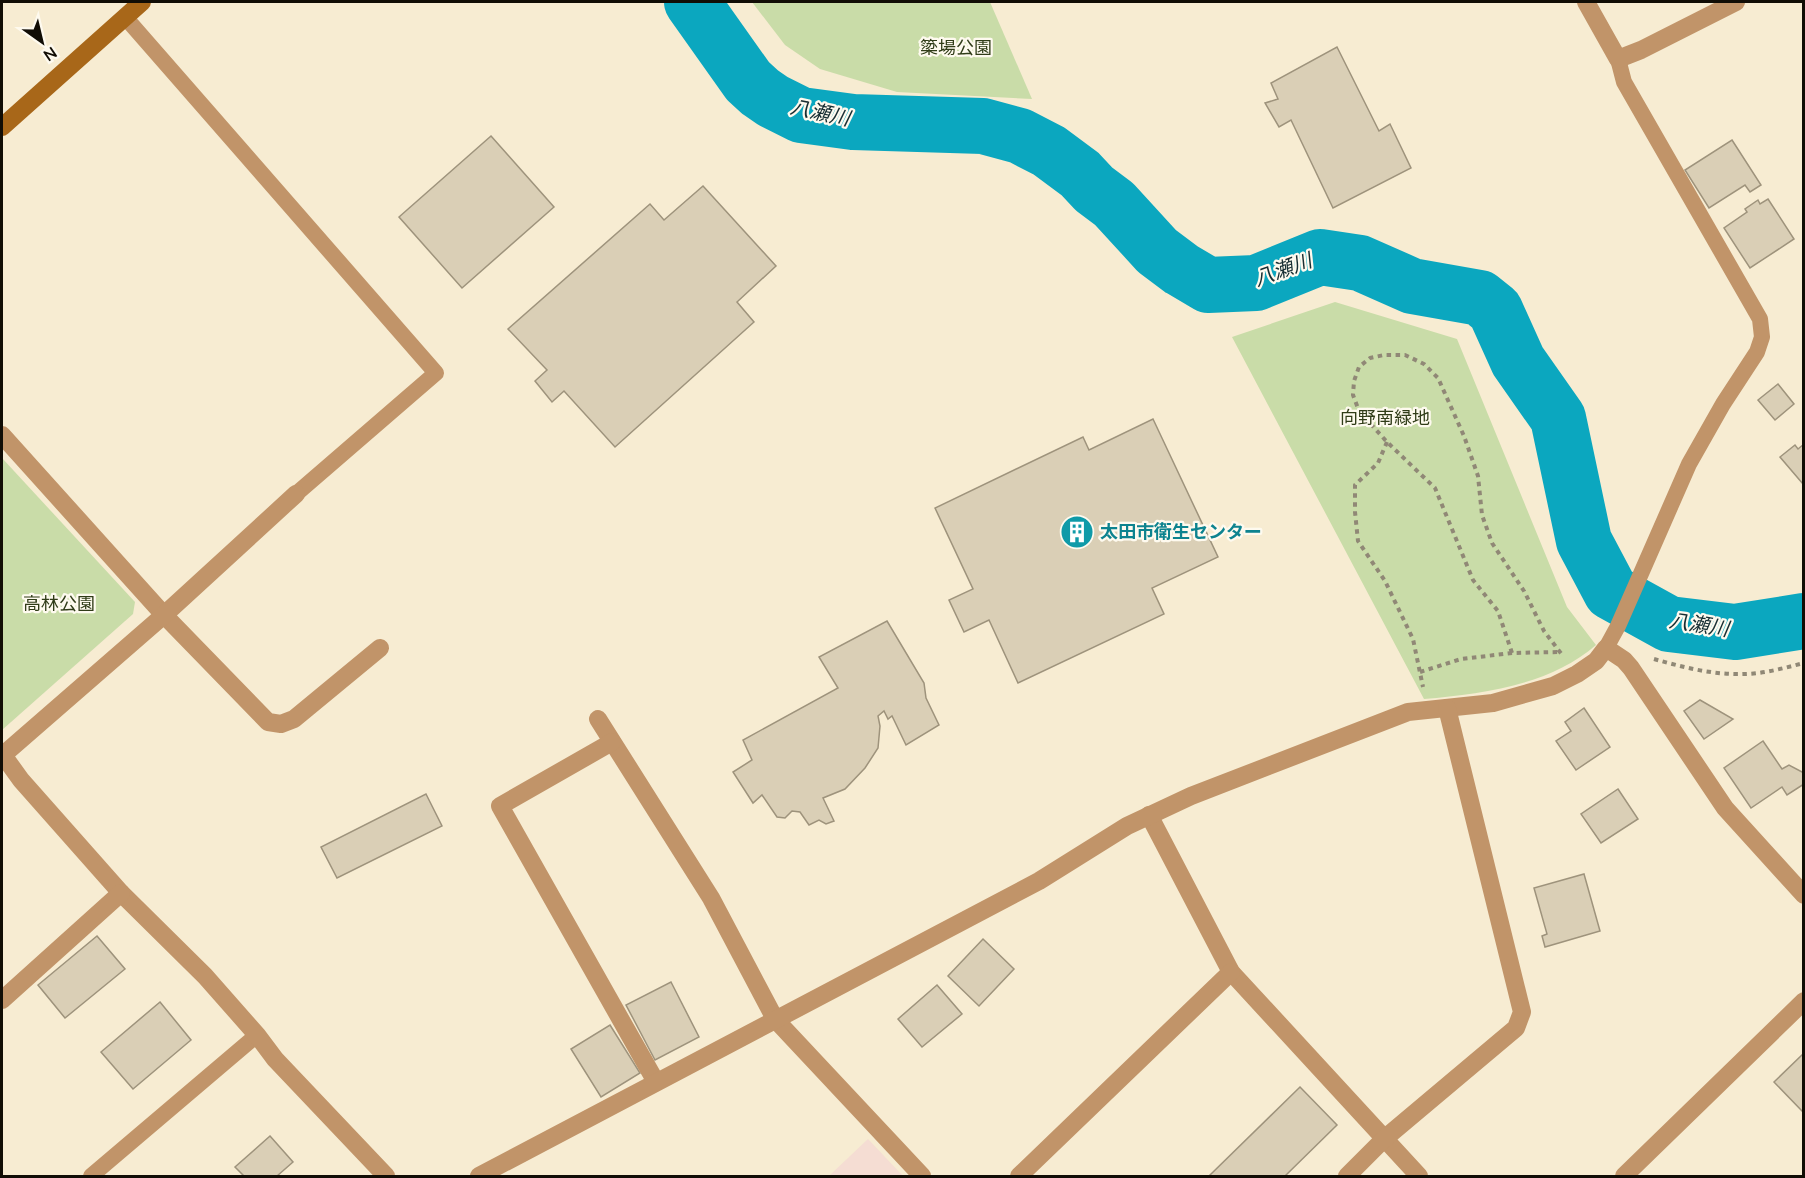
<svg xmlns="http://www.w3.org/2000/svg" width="1805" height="1178" viewBox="0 0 1805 1178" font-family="'Nunito Sans','Noto Sans JP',sans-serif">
<rect width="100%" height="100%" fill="#f7ecd2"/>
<!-- education -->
<polygon fill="#f5ddd3" points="868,1139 903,1176 829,1176"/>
<!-- green -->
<g fill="#c9dca8">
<polygon points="752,2 990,2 1032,99 897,92 820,69 785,45"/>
<path d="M 1335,302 L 1457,339 L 1567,607 L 1596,645 C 1550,685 1483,694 1424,699 L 1232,337 Z"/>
<polygon points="2,458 135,602 133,614 2,730"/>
</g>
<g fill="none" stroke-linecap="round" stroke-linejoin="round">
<!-- river -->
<polyline stroke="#0ba7bf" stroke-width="56" points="692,2 748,81 760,92 773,101 801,115 853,122 983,126 1020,136 1049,151 1080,174 1094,189 1114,204 1157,251 1181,269 1208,285 1256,283 1320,257 1360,263 1412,286 1480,298 1495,310 1518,361 1558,418 1584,541 1611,592 1669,624 1735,632 1804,621"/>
</g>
<!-- building -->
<g fill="#dacfb6" stroke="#9e937c" stroke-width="1.5">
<polygon points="1337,47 1379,131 1390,124 1411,168 1333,208 1291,120 1279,127 1265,103 1278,99 1271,83"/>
<polygon points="491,136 554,207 462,288 399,217"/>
<polygon points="1732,140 1761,185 1750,192 1745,185 1709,208 1685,170"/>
<polygon points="703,186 776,266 737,302 754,322 615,447 564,391 552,402 535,381 547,370 508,329 650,204 664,220"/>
<polygon points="1768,199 1794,239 1750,268 1724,228 1747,212 1745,209 1758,200 1760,204"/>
<polygon points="1778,384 1794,404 1775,420 1758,400"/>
<polygon points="1153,419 1218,557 1152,588 1164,614 1018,683 989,620 964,632 949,600 973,589 935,508 1083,437 1089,450"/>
<polygon points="1804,444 1804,484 1803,484 1780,457 1795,445 1798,449"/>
<polygon points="887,621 924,683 926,698 939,725 906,745 892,716 888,719 884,711 878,716 880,726 878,748 865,768 845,789 823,798 834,821 826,824 819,820 809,825 800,812 792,811 785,818 777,817 762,795 753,803 733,772 752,760 743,740 838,688 819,657"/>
<polygon points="1700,700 1733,719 1704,739 1684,711"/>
<polygon points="1584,708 1610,747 1576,770 1556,741 1571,731 1565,722"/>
<polygon points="1763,741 1782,769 1789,765 1804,773 1804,784 1787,795 1782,787 1751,808 1724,768"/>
<polygon points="1618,789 1638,819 1601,843 1581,814"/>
<polygon points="426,794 442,826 337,878 321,847"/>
<polygon points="1584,874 1600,931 1545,947 1542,936 1547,934 1534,888"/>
<polygon points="97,936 125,969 65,1018 38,985"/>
<polygon points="983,939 1014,969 979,1006 948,976"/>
<polygon points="671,982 699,1037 655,1060 626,1005"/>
<polygon points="937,985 962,1014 922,1047 898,1019"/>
<polygon points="160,1002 191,1040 133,1089 101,1052"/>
<polygon points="610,1025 640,1073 601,1097 571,1049"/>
<polygon points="1804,1053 1804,1112 1803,1112 1774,1082"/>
<polygon points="1300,1087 1337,1125 1285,1176 1209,1176"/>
<polygon points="270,1136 293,1162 277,1176 244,1176 235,1167"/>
</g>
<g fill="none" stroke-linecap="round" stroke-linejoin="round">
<!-- path -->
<g stroke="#908876" stroke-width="4" stroke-dasharray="4.5 4.5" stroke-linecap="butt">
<polyline points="1387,442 1378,463 1355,485 1355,512 1358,541 1385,581 1413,639 1423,687"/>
<polyline points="1512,653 1498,611 1473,580 1435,488 1387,442 1359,411 1353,395 1354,381 1359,367 1370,358 1384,355 1405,355 1424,364 1438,378 1464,436 1478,476 1482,515 1492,543 1524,591 1544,631 1563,656"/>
<path d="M 1654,659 C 1682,667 1713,675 1743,674 C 1763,674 1784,668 1804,663"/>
<polyline points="1420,672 1461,659 1512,653 1560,652"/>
</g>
<!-- lane -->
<g stroke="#c19469" stroke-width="16">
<polyline points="125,17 436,373 296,494"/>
<polyline points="1606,648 1618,626 1689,464 1723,404 1757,352 1762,337 1760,319 1624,82 1618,59"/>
<polyline points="91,1176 257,1035"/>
</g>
<!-- street -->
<g stroke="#c19469" stroke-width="18">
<polyline points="1586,2 1618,59 1641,50 1736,2"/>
<polyline points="2,435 164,615 268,722 281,724 294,719 380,648"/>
<polyline points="598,719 711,898 775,1019 922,1176"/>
<polyline points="612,742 500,806 656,1082"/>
<polyline points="3,755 21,780 121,893 205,976 257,1035 275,1059 386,1176"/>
<polyline points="2,756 164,615 296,494"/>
<polyline points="1149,815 1231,972 1419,1176"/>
<polyline points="2,1000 121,893"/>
<polyline points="479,1176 1039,881 1127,826 1191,796 1408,712 1493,703 1553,686 1577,674 1596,661 1606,648 1624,660 1631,668 1725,808 1804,895"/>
<polyline points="1019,1176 1231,972"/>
<polyline points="1347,1176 1384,1139 1516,1028 1522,1012 1447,708"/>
<polyline points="1624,1176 1804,1001"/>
</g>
<!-- secondary -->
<polyline stroke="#a86719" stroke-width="18" points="2,127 142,2"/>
</g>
<!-- icons -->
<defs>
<symbol id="building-disc" viewBox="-11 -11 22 22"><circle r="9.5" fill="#0f9aa8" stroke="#fefaef"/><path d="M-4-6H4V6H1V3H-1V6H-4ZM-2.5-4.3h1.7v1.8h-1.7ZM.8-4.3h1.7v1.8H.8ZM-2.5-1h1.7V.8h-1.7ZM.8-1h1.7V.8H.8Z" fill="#fff"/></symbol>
</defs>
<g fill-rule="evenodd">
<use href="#building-disc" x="1058" y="513" width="38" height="38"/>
</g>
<g text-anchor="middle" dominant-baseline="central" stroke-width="4.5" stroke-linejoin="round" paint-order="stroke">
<!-- park labels -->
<g font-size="18" fill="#303c18" stroke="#fefaef">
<text x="956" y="48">簗場公園</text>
<text x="1385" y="418">向野南緑地</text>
<text x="59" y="604">高林公園</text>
</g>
<!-- culture labels -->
<g font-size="18" font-weight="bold" fill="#0d838f" stroke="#fefaef" text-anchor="start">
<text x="1100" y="532">太田市衛生センター</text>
</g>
<!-- water labels -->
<g font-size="20" font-style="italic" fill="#172d32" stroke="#fefaef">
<text transform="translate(820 113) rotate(12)">八瀬川</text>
<text transform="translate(1283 270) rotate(-20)">八瀬川</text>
<text transform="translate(1699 625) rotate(9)">八瀬川</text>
</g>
</g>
<!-- border -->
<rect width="1805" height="1178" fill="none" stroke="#110d05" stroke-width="6"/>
<!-- north arrow -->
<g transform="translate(42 42) rotate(146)" stroke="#fefaef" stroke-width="4.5" paint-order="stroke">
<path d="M0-4.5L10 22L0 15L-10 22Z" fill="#110d05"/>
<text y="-9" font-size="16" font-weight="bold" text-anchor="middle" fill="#110d05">N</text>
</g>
</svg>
